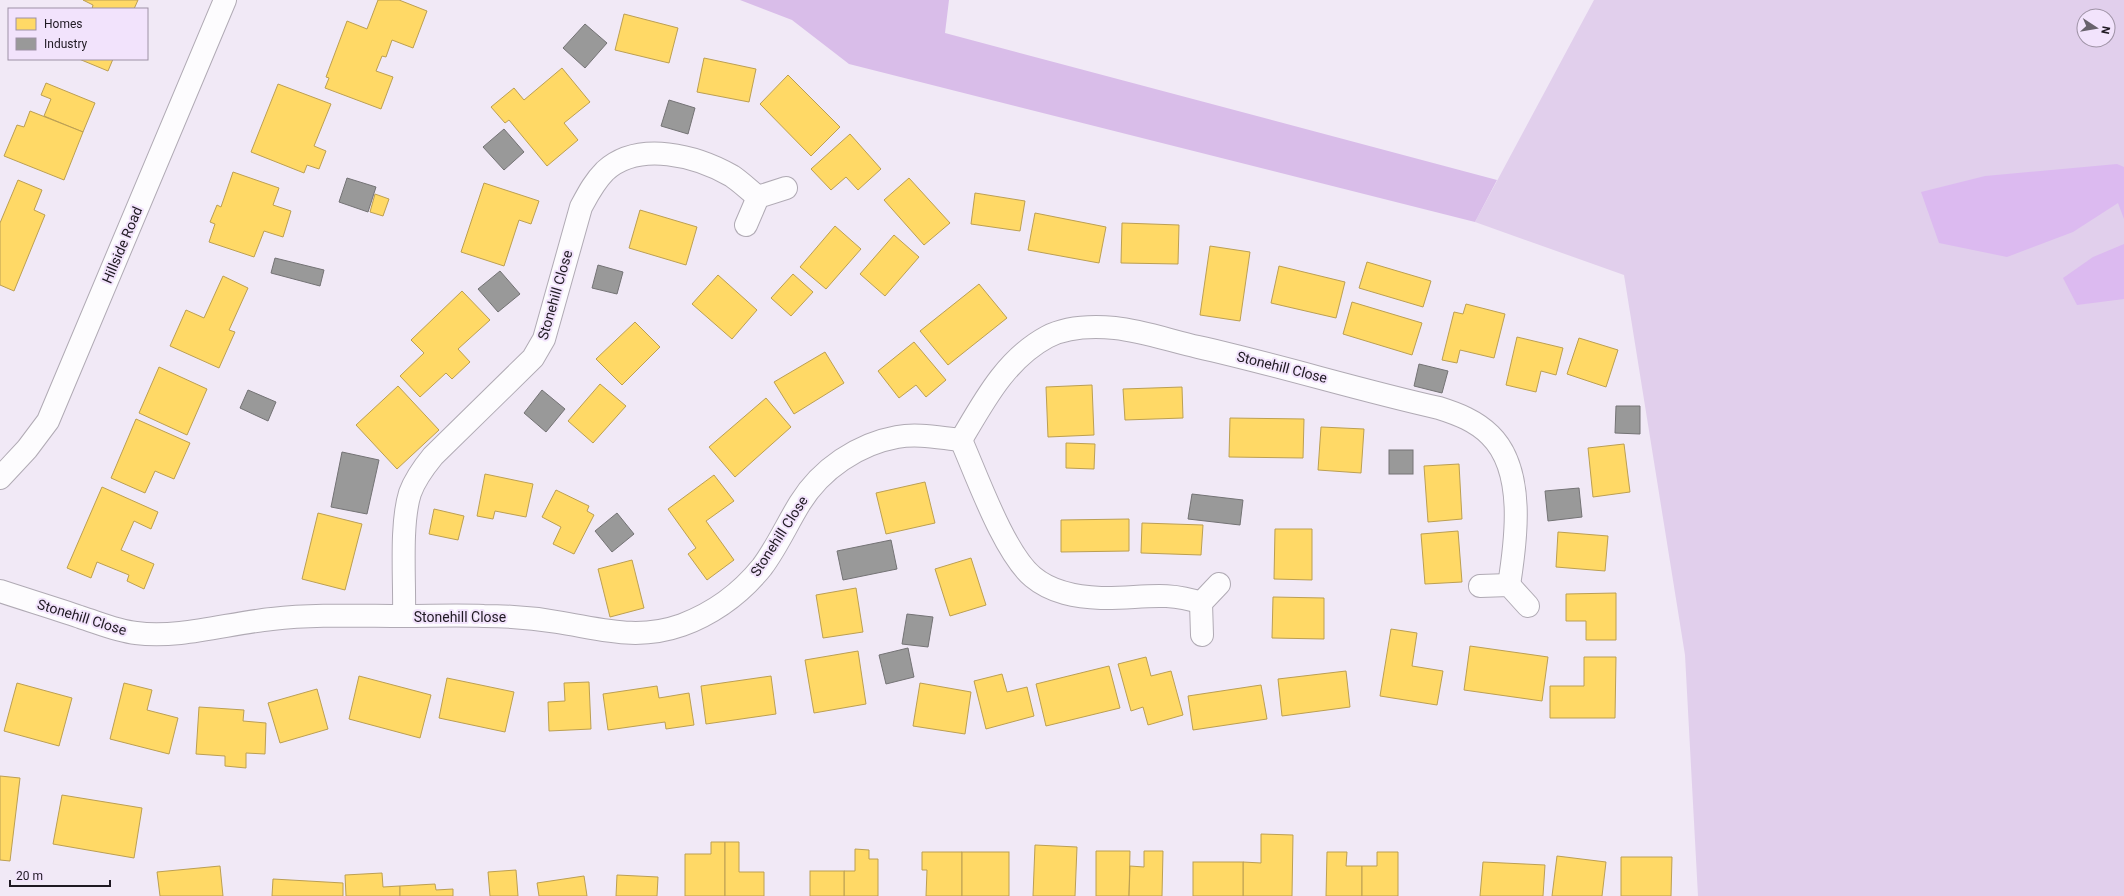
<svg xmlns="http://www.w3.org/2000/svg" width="2124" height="896" viewBox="0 0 2124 896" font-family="Roboto,sans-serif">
<rect width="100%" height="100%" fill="#f1e9f6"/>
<!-- green -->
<path fill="#e1cfec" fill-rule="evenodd" d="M 1594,0 L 2124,0 L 2124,896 L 1698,896 L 1685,655 L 1624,275 L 1475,222 ZM 2084,16 L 2108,16 L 2108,40 L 2084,40 Z"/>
<!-- forest -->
<polygon fill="#d9bde9" points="740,0 949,0 945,33 1497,180 1475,222 849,64 792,20"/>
<!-- water -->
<g fill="#dcbaf0">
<polygon points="2117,164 2124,167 2124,219 2118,203 2073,232 2007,257 1939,243 1921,192 1985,176"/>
<polygon points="2124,244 2124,299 2077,305 2063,278 2093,257"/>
</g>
<!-- homes -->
<g fill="#ffd966" stroke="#bc9f52">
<polygon points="83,0 138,0 134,9 92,9 93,5"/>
<polygon points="378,0 399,0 427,11 413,48 392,40 386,57 382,56 376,71 393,77 381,109 325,88 329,78 326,77 347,21 367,29"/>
<polygon points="624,14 678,28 669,63 615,50"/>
<polygon points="704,58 756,69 749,102 697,92"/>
<polygon points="79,59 113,59 108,71"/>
<polygon points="562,68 590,102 564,123 578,140 547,166 509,120 505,123 491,107 514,88 524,100"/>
<polygon points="788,75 840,127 811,156 760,104"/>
<polygon points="46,83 95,103 83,132 44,116 51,99 41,95"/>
<polygon points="278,84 331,104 314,146 326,151 319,169 307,165 304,173 251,152"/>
<polygon points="30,111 83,132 64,180 4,156 17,125 24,127"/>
<polygon points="850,134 881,169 858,190 846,177 831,190 811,169"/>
<polygon points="233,172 279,188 273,205 291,211 283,237 264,231 254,257 209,242 215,224 210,222 217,205 221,207"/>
<polygon points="909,178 950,223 924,245 884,200"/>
<polygon points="18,180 42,190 34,210 45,215 14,291 0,285 0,223"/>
<polygon points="484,183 539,201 531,224 519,220 504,266 461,252"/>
<polygon points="975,193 1025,201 1020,231 971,224"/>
<polygon points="375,194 389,199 383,216 370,212"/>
<polygon points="640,210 697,227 686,265 629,248"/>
<polygon points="1035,213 1106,227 1099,263 1028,250"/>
<polygon points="1122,223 1179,225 1178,264 1121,263"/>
<polygon points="835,226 861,249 826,289 800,267"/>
<polygon points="894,235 919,257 885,296 860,274"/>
<polygon points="1210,246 1250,252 1240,321 1200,315"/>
<polygon points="1367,262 1431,281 1423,307 1359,288"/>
<polygon points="1279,266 1345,282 1336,318 1271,303"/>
<polygon points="793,274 813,292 791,316 771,298"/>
<polygon points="718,275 757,310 732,339 692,304"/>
<polygon points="223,276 248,288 229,330 235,332 219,368 170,346 186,310 204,318"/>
<polygon points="979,284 1007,318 948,365 920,331"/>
<polygon points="462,291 490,320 458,349 470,362 452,379 446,373 420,397 400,376 424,353 411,340"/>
<polygon points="1352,302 1422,323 1412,355 1343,334"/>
<polygon points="1466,304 1505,314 1494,358 1460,350 1457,363 1442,360 1454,312 1463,314"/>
<polygon points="635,322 660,347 622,385 596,359"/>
<polygon points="1517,337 1563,348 1556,375 1541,371 1536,392 1506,385"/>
<polygon points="1579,338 1618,350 1606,387 1567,374"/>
<polygon points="914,342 946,380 926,397 916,385 899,398 878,371"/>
<polygon points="825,352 844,383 794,414 774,382"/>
<polygon points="159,367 207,389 187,435 139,413"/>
<polygon points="600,384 626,406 593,443 568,421"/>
<polygon points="1092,385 1094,435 1048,437 1046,387"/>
<polygon points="398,386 439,430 397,469 356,425"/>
<polygon points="1182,387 1183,418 1125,420 1123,389"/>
<polygon points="766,398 791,427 735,477 709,447"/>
<polygon points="1230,418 1304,419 1303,458 1229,457"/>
<polygon points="136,419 190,443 174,479 155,471 145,493 111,478"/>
<polygon points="1321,427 1364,429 1361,473 1318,470"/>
<polygon points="1066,443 1095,444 1094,469 1066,468"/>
<polygon points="1624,444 1630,492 1593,497 1588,448"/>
<polygon points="1459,464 1462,519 1428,522 1424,466"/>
<polygon points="485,474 533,484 526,517 495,511 493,519 477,516"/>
<polygon points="714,475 734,501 706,521 734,560 707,580 688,554 696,548 668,509"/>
<polygon points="925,482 935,523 886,534 876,493"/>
<polygon points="102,487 158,512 151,529 134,521 121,550 154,564 144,589 127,581 129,575 97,562 91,578 67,568"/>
<polygon points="556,490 589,506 587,511 594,515 574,554 553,544 561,527 542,517"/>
<polygon points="434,509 464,516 458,540 429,534"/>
<polygon points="318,513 362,524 345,590 302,579"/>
<polygon points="1129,519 1129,551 1061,552 1061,520"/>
<polygon points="1142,523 1203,525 1201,555 1141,553"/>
<polygon points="1275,529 1312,529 1312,580 1274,579"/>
<polygon points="1458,531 1462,582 1425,584 1421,534"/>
<polygon points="1558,532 1608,536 1605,571 1556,567"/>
<polygon points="971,558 986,605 950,616 935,569"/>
<polygon points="632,560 644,608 610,617 598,569"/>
<polygon points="856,588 863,632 823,638 816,595"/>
<polygon points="1616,593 1616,640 1586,640 1586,621 1566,621 1566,594"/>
<polygon points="1273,597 1324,598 1324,639 1272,638"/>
<polygon points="1391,629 1417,633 1412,666 1443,671 1437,705 1380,696"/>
<polygon points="1470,646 1548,657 1542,701 1464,690"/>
<polygon points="858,651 866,704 814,713 805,660"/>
<polygon points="1146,657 1151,676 1171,671 1183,715 1148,725 1143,707 1131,711 1118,664"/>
<polygon points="1584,657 1616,657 1615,718 1550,718 1550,686 1584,686"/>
<polygon points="1109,666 1120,708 1046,726 1036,684"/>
<polygon points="1346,671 1350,707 1282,716 1278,679"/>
<polygon points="1002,674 1007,692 1027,687 1034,716 986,729 974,681"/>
<polygon points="359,676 431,695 420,738 349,719"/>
<polygon points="771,676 776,714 706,724 701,686"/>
<polygon points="447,678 514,692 505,732 439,718"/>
<polygon points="589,682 591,729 549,731 548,702 565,701 564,683"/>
<polygon points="17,683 72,698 59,746 4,731"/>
<polygon points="124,683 152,690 147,710 178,718 169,754 110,739"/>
<polygon points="920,683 971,692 965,734 913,726"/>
<polygon points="1261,685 1267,719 1193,730 1188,696"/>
<polygon points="657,686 659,698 689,693 694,725 666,729 665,722 608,730 603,694"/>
<polygon points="317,689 328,729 280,743 268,703"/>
<polygon points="199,707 244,710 243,721 266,723 265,754 246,753 246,768 225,766 225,756 196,754"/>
<polygon points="0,776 20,778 10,861 0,860"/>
<polygon points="62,795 142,808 134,858 53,844"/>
<polygon points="1261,834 1293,835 1292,896 1243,896 1243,862 1261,863"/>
<polygon points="711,842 725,842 725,896 685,896 685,854 711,854"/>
<polygon points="725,842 739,842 739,872 764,872 764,896 725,896"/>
<polygon points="1035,845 1077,847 1075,896 1033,896"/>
<polygon points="855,849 869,850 869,859 878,859 878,896 844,896 844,871 855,871"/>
<polygon points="1096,851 1130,851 1129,896 1096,896"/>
<polygon points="1144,851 1163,851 1162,896 1129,896 1130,866 1144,867"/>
<polygon points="922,852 962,852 962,896 926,896 927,870 922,870"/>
<rect x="962" y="852" width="47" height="44"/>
<polygon points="1327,852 1347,852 1346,866 1362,866 1362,896 1326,896"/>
<polygon points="1377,852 1398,852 1398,896 1362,896 1362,866 1377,866"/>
<polygon points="1557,856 1606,862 1602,896 1552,896"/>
<polygon points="1621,857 1672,857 1671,896 1621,896"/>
<rect x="1193" y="862" width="50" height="34"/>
<polygon points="1483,862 1545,865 1543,896 1480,896"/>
<polygon points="220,866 223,896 160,896 157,872"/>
<polygon points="516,870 518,896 490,896 488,872"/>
<rect x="810" y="871" width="34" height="25"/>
<polygon points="382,873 383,887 400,886 400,896 346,896 345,875"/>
<polygon points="617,875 658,877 657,896 616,896"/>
<polygon points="584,876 587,896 539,896 537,883"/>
<polygon points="273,879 343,883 343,896 272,896"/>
<polygon points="435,884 436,890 453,889 453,896 400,896 400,886"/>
</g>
<!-- industry -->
<g fill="#999" stroke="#747375">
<polygon points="585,24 607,43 585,68 563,48"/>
<polygon points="669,100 695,108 688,134 661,126"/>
<polygon points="504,129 524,152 504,170 483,147"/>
<polygon points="347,178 376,187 368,212 339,202"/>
<polygon points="275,258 324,270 320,286 271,273"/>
<polygon points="598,265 623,272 617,294 592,288"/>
<polygon points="500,271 520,294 498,312 478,289"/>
<polygon points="1419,364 1448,371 1442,393 1414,386"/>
<polygon points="248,390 276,402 268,421 240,408"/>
<polygon points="542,390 565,409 546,432 524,413"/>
<polygon points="1616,406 1640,406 1640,434 1615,433"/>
<rect x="1389" y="450" width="24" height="24"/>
<polygon points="342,452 379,460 367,514 331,507"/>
<polygon points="1579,488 1582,517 1548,521 1545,491"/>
<polygon points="1192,494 1243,500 1240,525 1188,519"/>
<polygon points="617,513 634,534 612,552 595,531"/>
<polygon points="891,540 897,569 843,580 837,551"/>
<polygon points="907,614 933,617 928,647 902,644"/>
<polygon points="908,648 914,677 886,684 879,655"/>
</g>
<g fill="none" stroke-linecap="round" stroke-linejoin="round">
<defs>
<g id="minor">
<polyline points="746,225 758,197 786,188"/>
<path d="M 961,440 C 977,476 1004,553 1033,577 C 1052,593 1077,597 1101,598 C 1138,599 1165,590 1201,603"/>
<polyline points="0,478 27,449 48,421 225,0"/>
<polyline points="1480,586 1509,585 1528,606"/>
<path d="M 0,591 C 27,600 54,608 80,617 C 99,623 117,631 136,633 C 179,639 229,623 272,619 C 316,614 360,616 404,616 C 431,616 457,615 484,616 C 508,616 533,618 557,622 C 602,629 637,641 682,625 C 714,613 741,593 762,567 C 777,547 787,524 800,503 C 821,469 858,444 897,437 C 918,433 940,438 961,440 C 984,401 1006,359 1047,337 C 1068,326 1093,326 1115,328 C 1143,331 1171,341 1198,347 C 1279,365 1358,390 1439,408 C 1458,414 1476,421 1490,435 C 1526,470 1516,541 1509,585"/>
<path d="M 404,616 C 405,581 400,525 410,493 C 415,479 424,467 433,456 L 533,358 L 544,339 L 581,207 C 588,194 594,182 605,171 C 639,140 697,156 732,176 C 741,182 750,191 758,197"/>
<polyline points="1202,635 1201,603 1219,584"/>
</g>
</defs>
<!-- minor casing -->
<use href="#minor" stroke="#b0aab4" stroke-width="24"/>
<!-- minor -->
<use href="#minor" stroke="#fdfcfe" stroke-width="22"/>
</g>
<g text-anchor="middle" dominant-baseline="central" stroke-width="4" stroke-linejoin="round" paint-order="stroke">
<!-- street labels -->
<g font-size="14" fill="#1f1922" stroke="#f2e3fc">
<text transform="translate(122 245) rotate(-67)">Hillside Road</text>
<text transform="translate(555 295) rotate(-74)">Stonehill Close</text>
<text transform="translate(1282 367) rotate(14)">Stonehill Close</text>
<text transform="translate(779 536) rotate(-57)">Stonehill Close</text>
<text transform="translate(82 617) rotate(17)">Stonehill Close</text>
<text x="460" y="617">Stonehill Close</text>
</g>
</g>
<!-- legend -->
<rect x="8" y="8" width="140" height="52" fill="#f2e3fc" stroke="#9e92a5"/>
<rect x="16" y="18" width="20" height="12" fill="#ffd966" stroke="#9e92a5"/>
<text x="44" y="28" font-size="12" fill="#1f1922">Homes</text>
<rect x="16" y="38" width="20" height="12" fill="#999999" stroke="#9e92a5"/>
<text x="44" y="48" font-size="12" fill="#1f1922">Industry</text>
<!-- north arrow -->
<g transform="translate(2096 28) rotate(102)"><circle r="19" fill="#f2e3fc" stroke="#9e92a5"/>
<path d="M0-3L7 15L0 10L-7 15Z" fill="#68626c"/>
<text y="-6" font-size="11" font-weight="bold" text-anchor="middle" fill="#1f1922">N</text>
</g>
<!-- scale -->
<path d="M10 880v6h100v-6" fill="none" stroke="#1f1922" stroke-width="2"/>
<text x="16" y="880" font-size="12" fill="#1f1922" stroke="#f2e3fc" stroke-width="3" paint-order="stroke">20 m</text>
</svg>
